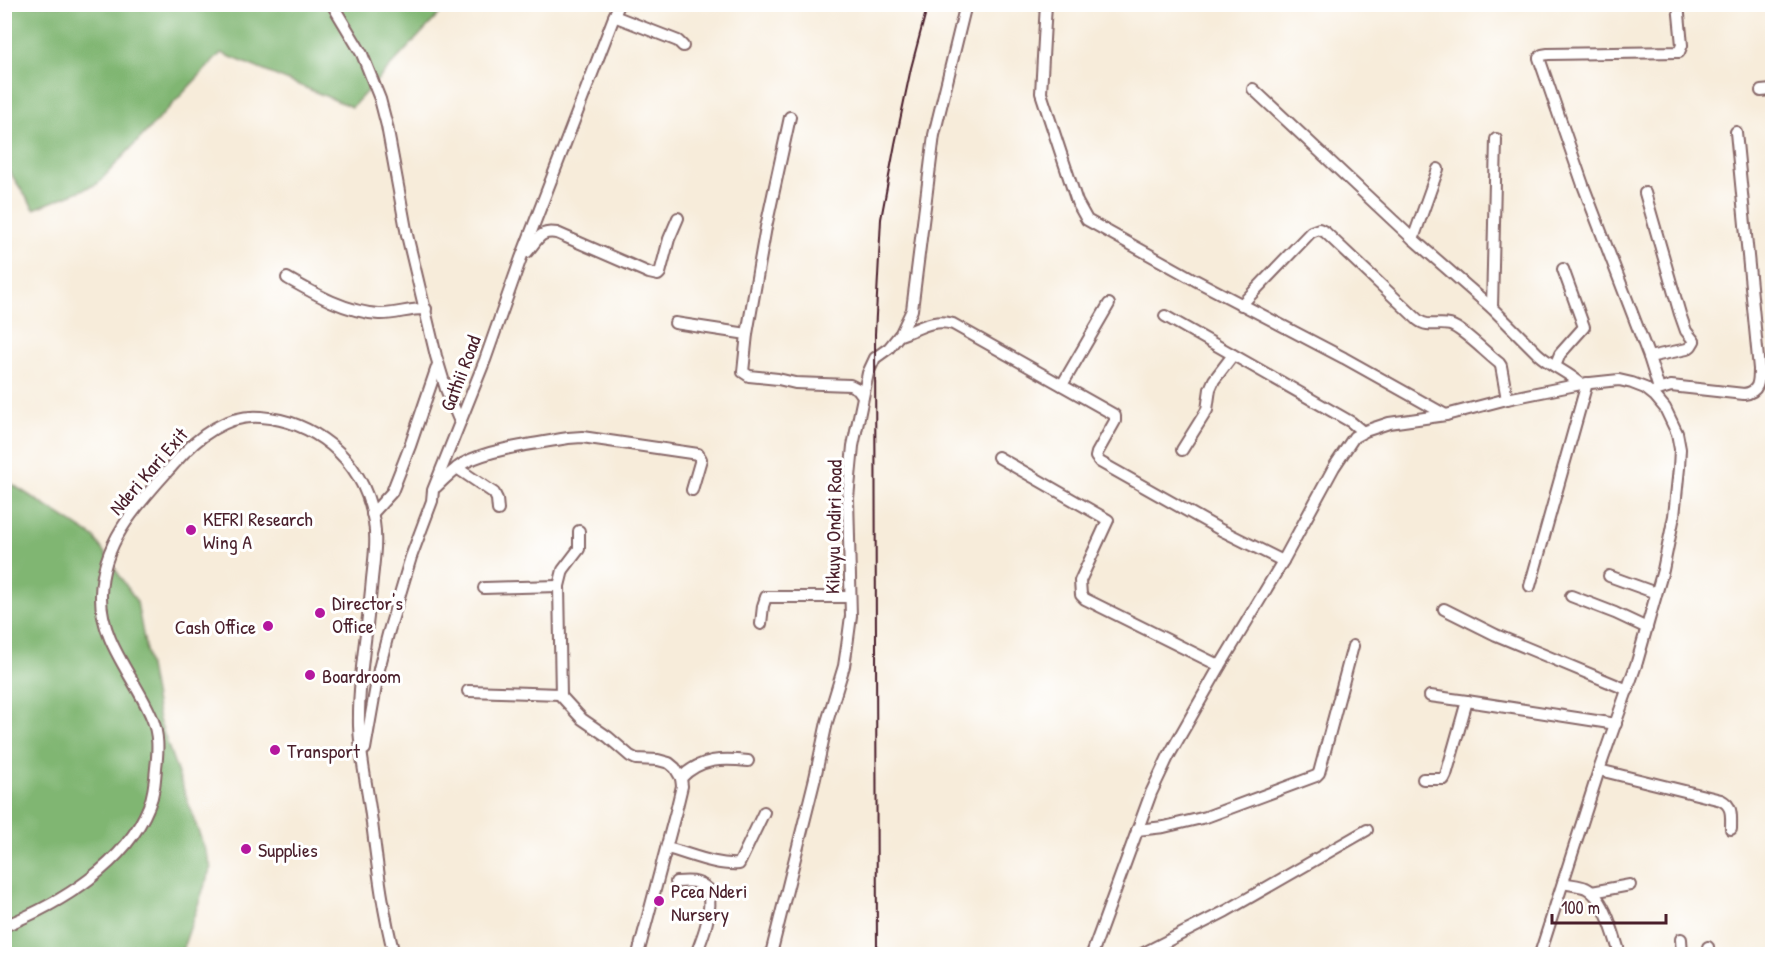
<svg xmlns="http://www.w3.org/2000/svg" width="1777" height="959" viewBox="0 0 1777 959" font-family="'Patrick Hand',sans-serif">
<rect width="100%" height="100%" fill="#fff"/>
<filter id="ink" filterUnits="userSpaceOnUse"><feTurbulence type="fractalNoise" baseFrequency=".0167" numOctaves="2"/><feDisplacementMap in="SourceGraphic" scale="12" xChannelSelector="R" yChannelSelector="G"/><feConvolveMatrix kernelMatrix="1 2 1 2 8 2 1 2 1" color-interpolation-filters="sRGB"/></filter>
<filter id="wash" filterUnits="userSpaceOnUse"><feTurbulence type="fractalNoise" baseFrequency=".008" numOctaves="4" result="noise"/><feDisplacementMap in="SourceGraphic" scale="24" xChannelSelector="R" yChannelSelector="G"/><feGaussianBlur stdDeviation="1.35" result="paint"/><feColorMatrix in="noise" values="0 0 0 0 0 0 0 0 0 0 0 0 0 0 0 0 0 1.4 0 .05"/><feComposite in="paint" operator="in"/></filter>
<g filter="url(#wash)">
<rect width="100%" height="100%" fill="#f7ecda"/>
<!-- forest -->
<g fill="#80b672" stroke="#656a4e" stroke-width="1.5">
<polygon points="4,5 448,5 352,107 221,53 97,184 34,209 5,165"/>
<polygon points="4,479 94,537 137,602 159,720 211,867 181,954 5,954"/>
</g>
</g>
<g filter="url(#ink)">
<g fill="none" stroke-linecap="round" stroke-linejoin="round">
<defs>
<g id="minor">
<polyline points="332,4 362,54 380,99 387,126 407,235 436,356 446,389 460,422"/>
<polyline points="1046,4 1041,93 1077,202 1087,220 1195,280 1344,358 1446,415"/>
<polyline points="614,16 678,41 683,46"/>
<path d="M 1253,89 L 1413,239 L 1492,308 L 1538,354 C 1551,366 1568,372 1581,384"/>
<polyline points="1761,91 1772,90"/>
<polyline points="790,117 766,227 747,334 743,372 749,376 778,379 795,383 850,385 858,389 863,396"/>
<polyline points="1645,193 1680,314 1686,331 1694,341 1691,346 1687,349 1649,357"/>
<polyline points="1413,239 1438,169"/>
<path d="M 527,252 C 538,240 539,230 557,233 L 649,273 L 658,275 L 660,273 L 669,239 L 678,218"/>
<path d="M 287,278 C 315,294 346,312 379,314 C 395,315 410,308 426,309"/>
<path d="M 1241,305 L 1311,232 L 1319,229 L 1325,232 L 1418,320 C 1428,328 1439,322 1450,325 C 1462,328 1487,354 1499,363 L 1501,366 L 1507,399"/>
<polyline points="1492,308 1496,139"/>
<polyline points="1165,316 1351,422 1363,432"/>
<polyline points="675,323 747,334"/>
<path d="M 900,335 C 919,329 933,318 953,324 L 1113,414 L 1115,416 L 1115,421 L 1097,453 L 1096,457 L 1100,462 L 1221,530 L 1283,561"/>
<polyline points="1555,366 1560,354 1584,327 1563,269"/>
<polyline points="1062,385 1109,304"/>
<polyline points="1659,389 1649,357 1583,185 1539,58 1542,55 1548,54 1679,52 1682,45 1678,4"/>
<path d="M 1655,391 L 1671,386 L 1744,394 C 1759,392 1759,382 1759,369 L 1736,132"/>
<polyline points="1182,450 1207,410 1210,389 1214,380 1233,355"/>
<polyline points="998,457 1108,520 1080,581 1081,595 1085,599 1220,666"/>
<polyline points="457,468 494,493 497,499 498,510"/>
<path d="M 436,487 C 445,478 453,470 464,463 C 489,449 539,443 568,438 L 582,437 L 698,454 L 701,459 L 692,490"/>
<polyline points="372,514 392,492 410,446 438,364"/>
<polyline points="579,531 579,549 563,570 559,586 561,696 582,719 608,737 630,756 636,759 658,760 669,763 675,768 681,778 682,786 676,811 638,954"/>
<polyline points="1609,576 1656,593"/>
<polyline points="1530,586 1587,383"/>
<polyline points="484,588 559,586"/>
<polyline points="1571,596 1615,613 1647,628"/>
<polyline points="1444,609 1496,635 1628,690"/>
<polyline points="761,624 763,606 766,597 850,597"/>
<polyline points="468,691 560,694"/>
<polyline points="1430,696 1467,701"/>
<polyline points="365,749 379,669 388,634 411,557 432,501 433,490 485,360 521,258 619,4"/>
<path d="M 1599,770 L 1721,800 C 1733,806 1731,816 1731,829"/>
<path d="M 681,778 C 700,758 723,758 748,761"/>
<polyline points="1423,779 1444,779 1446,775 1467,701 1616,724"/>
<polyline points="1137,830 1164,827 1206,817 1316,776 1319,773 1353,646"/>
<path d="M 667,848 C 690,854 716,866 739,864 L 764,812"/>
<path d="M 676,882 C 688,881 698,880 708,889 C 713,911 704,934 696,954"/>
<path d="M 1563,883 C 1570,885 1579,885 1586,888 C 1605,897 1614,936 1620,954"/>
<polyline points="1592,892 1630,885"/>
<path d="M 4,926 C 60,904 126,864 149,806 C 154,794 155,781 156,768 C 158,751 159,735 152,718 C 135,677 100,642 101,595 C 102,540 140,502 174,464 C 196,438 225,414 261,417 C 287,419 310,428 331,445 C 355,465 369,491 374,522 C 377,541 374,560 372,579 C 368,628 358,677 359,726 C 360,756 367,786 371,815 C 377,862 382,909 394,954"/>
<polyline points="1681,939 1682,954"/>
<polyline points="1708,947 1709,954"/>
<polyline points="771,954 815,778 827,722 844,666 847,646 851,616 848,498 853,446 868,373 875,358 889,348 901,333 912,310 934,135 966,4"/>
<polyline points="1092,954 1151,793 1168,757 1220,666 1283,561 1334,467 1354,437 1365,431 1389,423 1446,415 1507,399 1581,384 1619,380 1632,383 1645,388 1655,396 1665,408 1677,433 1680,449 1679,468 1674,516 1663,570 1637,662 1599,770 1540,954"/>
<polyline points="1142,954 1226,911 1367,830"/>
</g>
</defs>
<!-- minor casing -->
<use href="#minor" stroke="#876768" stroke-width="14"/>
<!-- minor -->
<use href="#minor" stroke="#fff" stroke-width="10"/>
<!-- rail -->
<polyline stroke="#4a1f2b" stroke-width="2" points="877,954 875,334 881,219 895,144 911,68 928,4"/>
</g>
</g>
<!-- markers -->
<g fill="#b5179e" stroke="#fff" stroke-width="2">
<circle cx="191" cy="530" r="6"/>
<circle cx="320" cy="613" r="6"/>
<circle cx="268" cy="626" r="6"/>
<circle cx="310" cy="675" r="6"/>
<circle cx="275" cy="750" r="6"/>
<circle cx="246" cy="849" r="6"/>
<circle cx="659" cy="901" r="6"/>
</g>
<g text-anchor="middle" dominant-baseline="central" stroke-width="6" stroke-linejoin="round" paint-order="stroke">
<!-- street labels -->
<g font-size="20" fill="#4a1f2b" stroke="#fff">
<text transform="translate(460 373) rotate(-69)">Gathii Road</text>
<text transform="translate(148 471) rotate(-49)">Nderi Kari Exit</text>
<text transform="translate(833 527) rotate(-89)">Kikuyu Ondiri Road</text>
</g>
<!-- poi labels -->
<g font-size="20" fill="#4a1f2b" stroke="#fff" text-anchor="start">
<text x="203" y="518">KEFRI Research<tspan x="203" dy="23">Wing A</tspan></text>
<text x="332" y="602">Director's<tspan x="332" dy="23">Office</tspan></text>
<text x="256" y="626" text-anchor="end">Cash Office</text>
<text x="322" y="675">Boardroom</text>
<text x="287" y="750">Transport</text>
<text x="258" y="849">Supplies</text>
<text x="671" y="890">Pcea Nderi<tspan x="671" dy="23">Nursery</tspan></text>
</g>
</g>
<!-- margin -->
<rect width="1777" height="959" fill="none" stroke="#fff" stroke-width="24"/>
<!-- scale -->
<path d="M1552 914v9h114v-9" fill="none" stroke="#4a1f2b" stroke-width="3"/>
<text x="1561" y="914" font-size="18" fill="#4a1f2b" stroke="#ffffff" stroke-width="4.5" paint-order="stroke">100 m</text>
</svg>
